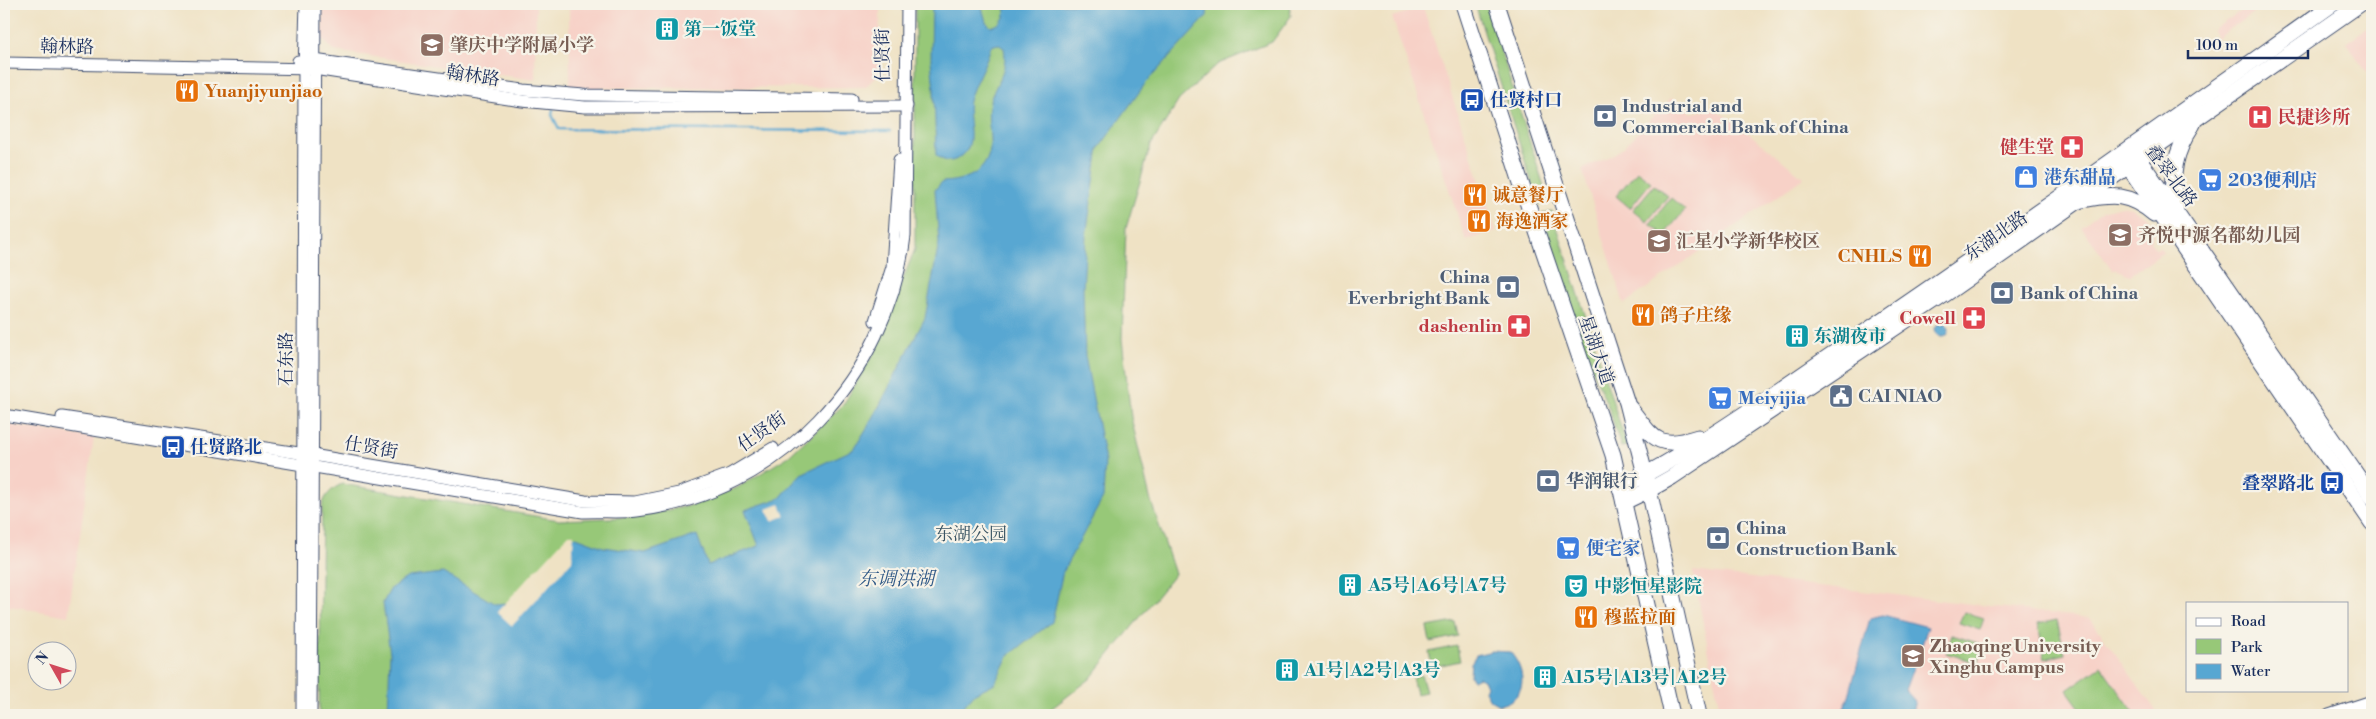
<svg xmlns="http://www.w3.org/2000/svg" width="2376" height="719" viewBox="0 0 2376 719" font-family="'Libre Bodoni','Noto Serif SC',serif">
<rect width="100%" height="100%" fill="#f7f3e8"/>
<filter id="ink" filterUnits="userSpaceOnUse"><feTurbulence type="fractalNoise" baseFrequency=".02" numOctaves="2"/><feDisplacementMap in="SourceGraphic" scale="10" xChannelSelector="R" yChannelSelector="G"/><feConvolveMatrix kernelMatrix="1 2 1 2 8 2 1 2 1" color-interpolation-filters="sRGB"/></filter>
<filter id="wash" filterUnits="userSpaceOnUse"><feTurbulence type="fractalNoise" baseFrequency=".0096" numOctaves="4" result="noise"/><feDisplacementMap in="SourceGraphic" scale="20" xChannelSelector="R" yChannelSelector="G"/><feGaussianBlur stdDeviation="1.12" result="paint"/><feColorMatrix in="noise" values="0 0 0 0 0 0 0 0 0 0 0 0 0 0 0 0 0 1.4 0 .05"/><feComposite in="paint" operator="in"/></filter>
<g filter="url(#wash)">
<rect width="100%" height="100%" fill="#efe2c4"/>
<!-- built -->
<g fill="#f7d1c7">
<polygon points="323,4 536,4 535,80 334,51 322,39"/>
<polygon points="569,4 880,4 879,74 865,87 570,88"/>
<polygon points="2250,4 2266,4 2217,38 2212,31"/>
<polygon points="1423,7 1496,231 1466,241 1392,17"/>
<polygon points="2372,24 2372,78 2346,43"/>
<polygon points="1671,98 1692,113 1714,109 1736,123 1804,178 1624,304 1582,169 1609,157 1623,148"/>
<polygon points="2121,206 2131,208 2146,217 2155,230 2150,241 2156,250 2160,248 2163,253 2130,275 2115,269 2113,271 2081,226 2102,211"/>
<polygon points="4,424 94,438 68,616 4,605"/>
<polygon points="1693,571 2090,618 2159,715 1721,715"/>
</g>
<!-- green -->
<g fill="#97c878" stroke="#597c6b">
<path d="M 915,4 L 1289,4 L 1291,16 L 1272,42 L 1218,64 L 1179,100 L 1151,145 L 1126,228 L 1122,339 L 1131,417 L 1150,498 L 1175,574 L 1090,679 L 1043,715 L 319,715 L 322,507 C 325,495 331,489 342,484 L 559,520 L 634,517 L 689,506 L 737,488 L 789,456 L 843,405 L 872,356 L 915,249 Z"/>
<polygon points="1475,4 1486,4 1549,202 1539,205"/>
<polygon points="1637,171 1651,182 1630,208 1616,196"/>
<polygon points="1654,185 1668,196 1647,222 1633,210"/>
<polygon points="1671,198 1685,210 1664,235 1650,224"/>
<polygon points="1552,211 1627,446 1621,447 1609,409 1591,367 1542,214"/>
<polygon points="1964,612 1984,618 1980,630 1959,623"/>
<polygon points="2057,620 2065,654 2045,659 2038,624"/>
<polygon points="1455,622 1458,636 1430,642 1427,627"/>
<polygon points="1952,635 1984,645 1978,663 1946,653"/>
<polygon points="1457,646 1460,661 1432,667 1429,652"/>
<polygon points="2101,666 2136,715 2085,715 2067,690"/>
<polygon points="1421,675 1426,692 1416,694 1412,677"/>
</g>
<!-- water -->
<g fill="#58a7d2" stroke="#3a6b98">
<path d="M 932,4 L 981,4 L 986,22 L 991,27 C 1004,23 1006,16 1006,4 L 1208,4 L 1207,16 L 1145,84 L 1099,148 L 1086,236 L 1083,289 L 1085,356 L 1105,461 L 1103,498 L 1063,571 L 1052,622 L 1008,656 L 995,683 L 975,693 L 956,715 L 388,715 L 390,653 L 383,603 L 391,588 L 408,577 L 443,573 L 495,604 L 508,603 L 571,535 L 603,547 L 645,553 L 697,535 L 708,565 L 759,546 L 745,510 L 780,498 L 801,474 L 854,449 L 873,418 L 925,318 L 939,243 L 935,190 L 942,182 C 964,181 987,174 990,148 C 991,135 987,120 989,106 C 993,85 1009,73 1004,48 L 998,44 L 991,46 C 986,65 973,84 969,101 C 965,119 980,148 957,159 C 949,163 943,161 936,155 L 934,89 L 931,60 Z"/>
<circle cx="1942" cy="330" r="7"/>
<polygon points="1883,615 1928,627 1905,690 1915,701 1911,715 1841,715 1848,699 1870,618"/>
<path d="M 1492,651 L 1510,652 C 1527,671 1528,699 1499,705 L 1490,700 L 1485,691 L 1487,686 L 1484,680 L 1479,677 L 1473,680 L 1470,676 L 1471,663 L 1476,655 Z"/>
</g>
<!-- pier -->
<g fill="#efe2c4">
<polygon points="780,504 785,516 772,521 767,509"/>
<polygon points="569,534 574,534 572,561 512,626 497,612"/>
</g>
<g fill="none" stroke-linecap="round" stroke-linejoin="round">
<!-- stream -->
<polyline stroke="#58a7d2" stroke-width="2.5" points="553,109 552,115 559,129 890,131"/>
</g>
</g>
<g filter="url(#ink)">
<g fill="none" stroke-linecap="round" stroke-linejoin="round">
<defs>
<g id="minor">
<polyline points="298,61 314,60 523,90 584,95 852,99"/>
<polyline points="4,63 314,69 522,101 585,107 907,106"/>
<polyline points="875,321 892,267 899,160"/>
<path d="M 4,415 L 583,512 C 601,511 619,513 637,511 C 780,494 888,376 905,236 L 907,4"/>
<polyline points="62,417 312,455 585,501 635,502 679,493 730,474 773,448"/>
<polyline points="302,715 304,68 306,4"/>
<polyline points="311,715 315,4"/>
<polyline points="2329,715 2372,701"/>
<polyline points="2362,715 2372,709"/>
</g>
<g id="major">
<polyline points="1463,4 1535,226 1613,455 1672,715"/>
<polyline points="1497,4 1627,403 1649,490 1699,715"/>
<polyline points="2130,153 2138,159 2148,172 2372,497"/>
<polyline points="2127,157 2128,166 2372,523"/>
<path d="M 2083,200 C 2113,194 2129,193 2154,214"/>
<path d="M 2176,208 C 2170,175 2175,151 2193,124"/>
<path d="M 1630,408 C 1654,439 1657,450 1698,437"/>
<path d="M 1620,488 C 1707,444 1785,385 1865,332 C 2023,225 2178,114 2333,4"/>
<polyline points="1624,502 1649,490 1672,477 1947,293 2360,4"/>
</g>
</defs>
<!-- minor casing -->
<use href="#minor" stroke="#3b4a6d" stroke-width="13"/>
<!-- major casing -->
<use href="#major" stroke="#3b4a6d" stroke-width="17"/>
<!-- minor -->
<use href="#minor" stroke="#fff" stroke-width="11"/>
<!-- major -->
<use href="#major" stroke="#fff" stroke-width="15"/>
</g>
</g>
<!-- icons -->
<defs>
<symbol id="building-square" viewBox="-11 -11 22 22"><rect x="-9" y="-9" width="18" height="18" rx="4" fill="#0f9aa8" stroke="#f7f3e8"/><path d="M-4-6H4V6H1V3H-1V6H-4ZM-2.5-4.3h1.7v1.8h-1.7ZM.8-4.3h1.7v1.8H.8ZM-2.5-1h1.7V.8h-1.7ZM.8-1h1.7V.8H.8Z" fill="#fff"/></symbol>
<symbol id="school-square" viewBox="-11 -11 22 22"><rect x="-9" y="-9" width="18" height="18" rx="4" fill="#8d6e63" stroke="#f7f3e8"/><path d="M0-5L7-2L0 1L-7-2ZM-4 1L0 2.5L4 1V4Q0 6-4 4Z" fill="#fff"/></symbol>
<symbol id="restaurant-square" viewBox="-11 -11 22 22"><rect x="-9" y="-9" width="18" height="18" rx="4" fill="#e8710a" stroke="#f7f3e8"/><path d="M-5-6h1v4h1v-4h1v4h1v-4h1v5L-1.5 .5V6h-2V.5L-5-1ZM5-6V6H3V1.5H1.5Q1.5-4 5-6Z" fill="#fff"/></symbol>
<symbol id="bus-square" viewBox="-11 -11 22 22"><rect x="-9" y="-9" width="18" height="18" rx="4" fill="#1a4fb4" stroke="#f7f3e8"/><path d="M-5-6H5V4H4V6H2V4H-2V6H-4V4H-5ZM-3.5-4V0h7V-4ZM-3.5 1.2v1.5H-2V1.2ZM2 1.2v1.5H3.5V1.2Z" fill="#fff"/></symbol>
<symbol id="bank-square" viewBox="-11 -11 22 22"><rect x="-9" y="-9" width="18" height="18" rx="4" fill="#5c6f8a" stroke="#f7f3e8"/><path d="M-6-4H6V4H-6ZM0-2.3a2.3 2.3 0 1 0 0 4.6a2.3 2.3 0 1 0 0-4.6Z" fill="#fff"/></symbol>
<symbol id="hospital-square" viewBox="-11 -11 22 22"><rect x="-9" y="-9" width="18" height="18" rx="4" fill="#e0444e" stroke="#f7f3e8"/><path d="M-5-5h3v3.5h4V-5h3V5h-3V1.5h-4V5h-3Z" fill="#fff"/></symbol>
<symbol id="pharmacy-square" viewBox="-11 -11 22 22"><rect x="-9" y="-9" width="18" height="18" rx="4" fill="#e0444e" stroke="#f7f3e8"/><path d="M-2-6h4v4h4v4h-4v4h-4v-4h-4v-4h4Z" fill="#fff"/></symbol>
<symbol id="shop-square" viewBox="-11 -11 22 22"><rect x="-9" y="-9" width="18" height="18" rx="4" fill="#3f7fe0" stroke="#f7f3e8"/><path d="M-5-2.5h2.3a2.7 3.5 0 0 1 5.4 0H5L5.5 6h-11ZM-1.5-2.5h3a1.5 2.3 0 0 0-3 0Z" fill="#fff"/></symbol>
<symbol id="supermarket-square" viewBox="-11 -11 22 22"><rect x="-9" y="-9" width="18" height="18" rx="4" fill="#3f7fe0" stroke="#f7f3e8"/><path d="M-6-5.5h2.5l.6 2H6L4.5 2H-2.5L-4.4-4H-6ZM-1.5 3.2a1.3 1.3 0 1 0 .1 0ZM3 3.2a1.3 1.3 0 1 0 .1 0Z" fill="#fff"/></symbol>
<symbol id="civic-square" viewBox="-11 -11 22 22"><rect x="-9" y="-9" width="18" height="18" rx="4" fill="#5c6f8a" stroke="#f7f3e8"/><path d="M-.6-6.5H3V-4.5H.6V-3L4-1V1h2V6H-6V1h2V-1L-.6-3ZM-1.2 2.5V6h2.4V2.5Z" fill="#fff"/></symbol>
<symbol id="theatre-square" viewBox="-11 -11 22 22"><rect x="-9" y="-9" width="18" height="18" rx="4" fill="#0f9aa8" stroke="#f7f3e8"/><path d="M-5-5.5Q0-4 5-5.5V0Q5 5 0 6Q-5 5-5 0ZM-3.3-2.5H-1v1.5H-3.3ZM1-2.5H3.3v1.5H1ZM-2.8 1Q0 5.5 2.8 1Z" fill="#fff"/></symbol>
<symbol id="university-square" viewBox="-11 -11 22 22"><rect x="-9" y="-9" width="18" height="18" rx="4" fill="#8d6e63" stroke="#f7f3e8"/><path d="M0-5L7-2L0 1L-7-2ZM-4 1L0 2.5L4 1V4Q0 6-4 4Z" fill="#fff"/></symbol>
</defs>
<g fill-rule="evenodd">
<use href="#building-square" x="653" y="15" width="28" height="28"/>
<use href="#school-square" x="418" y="31" width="28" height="28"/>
<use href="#restaurant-square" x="173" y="77" width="28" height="28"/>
<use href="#bus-square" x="1458" y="86" width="28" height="28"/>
<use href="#bank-square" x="1591" y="102" width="28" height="28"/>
<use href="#hospital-square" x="2246" y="103" width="28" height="28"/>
<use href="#pharmacy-square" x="2058" y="133" width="28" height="28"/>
<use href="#shop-square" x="2012" y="163" width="28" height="28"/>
<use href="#supermarket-square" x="2196" y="166" width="28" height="28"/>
<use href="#restaurant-square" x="1461" y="181" width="28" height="28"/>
<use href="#restaurant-square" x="1465" y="207" width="28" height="28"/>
<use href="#school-square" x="2106" y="221" width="28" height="28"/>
<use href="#school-square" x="1645" y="227" width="28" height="28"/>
<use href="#restaurant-square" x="1906" y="242" width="28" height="28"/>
<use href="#bank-square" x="1494" y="273" width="28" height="28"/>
<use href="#bank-square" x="1988" y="279" width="28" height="28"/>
<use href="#restaurant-square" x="1629" y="301" width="28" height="28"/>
<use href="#pharmacy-square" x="1960" y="304" width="28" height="28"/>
<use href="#pharmacy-square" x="1505" y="312" width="28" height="28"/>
<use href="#building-square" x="1783" y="322" width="28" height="28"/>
<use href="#civic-square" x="1827" y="382" width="28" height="28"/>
<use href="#supermarket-square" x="1706" y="384" width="28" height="28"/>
<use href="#bus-square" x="159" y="433" width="28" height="28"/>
<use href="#bank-square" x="1534" y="467" width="28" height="28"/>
<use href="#bus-square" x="2318" y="469" width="28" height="28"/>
<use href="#bank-square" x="1704" y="524" width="28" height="28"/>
<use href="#supermarket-square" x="1554" y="534" width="28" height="28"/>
<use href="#building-square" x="1336" y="571" width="28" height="28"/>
<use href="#theatre-square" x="1562" y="572" width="28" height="28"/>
<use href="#restaurant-square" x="1572" y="603" width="28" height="28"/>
<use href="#university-square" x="1899" y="642" width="28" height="28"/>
<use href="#building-square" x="1273" y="656" width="28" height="28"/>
<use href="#building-square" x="1531" y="663" width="28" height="28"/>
</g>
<g text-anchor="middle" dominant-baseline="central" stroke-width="4.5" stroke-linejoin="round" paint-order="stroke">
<!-- culture labels -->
<g font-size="18" font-weight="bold" fill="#0d838f" stroke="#f7f3e8" text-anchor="start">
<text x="684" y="29">第一饭堂</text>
<text x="1814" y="336">东湖夜市</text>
<text x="1368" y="585">A5号|A6号|A7号</text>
<text x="1594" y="586">中影恒星影院</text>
<text x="1304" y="670">A1号|A2号|A3号</text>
<text x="1562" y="677">A15号|A13号|A12号</text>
</g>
<!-- education labels -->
<g font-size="18" font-weight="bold" fill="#785e54" stroke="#f7f3e8" text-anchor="start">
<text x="450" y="45">肇庆中学附属小学</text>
<text x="2138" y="235">齐悦中源名都幼儿园</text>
<text x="1676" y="241">汇星小学新华校区</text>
<text x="1930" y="646">Zhaoqing University<tspan x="1930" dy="21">Xinghu Campus</tspan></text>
</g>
<!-- street labels -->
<g font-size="18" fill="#1b2f5e" stroke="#f7f3e8">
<text transform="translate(67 47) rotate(1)">翰林路</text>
<text transform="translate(883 55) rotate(-91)">仕贤街</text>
<text transform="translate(473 76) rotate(9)">翰林路</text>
<text transform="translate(2171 176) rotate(53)">叠翠北路</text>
<text transform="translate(1996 236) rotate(-35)">东湖北路</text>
<text transform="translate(1596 350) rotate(71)">星湖大道</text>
<text transform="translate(286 359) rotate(-90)">石东路</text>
<text transform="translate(762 432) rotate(-35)">仕贤街</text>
<text transform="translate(371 448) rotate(10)">仕贤街</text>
</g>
<!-- food labels -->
<g font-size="18" font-weight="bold" fill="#c56008" stroke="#f7f3e8" text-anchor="start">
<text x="204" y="91">Yuanjiyunjiao</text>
<text x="1492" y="195">诚意餐厅</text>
<text x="1496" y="221">海逸酒家</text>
<text x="1902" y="256" text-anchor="end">CNHLS</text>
<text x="1660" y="315">鸽子庄缘</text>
<text x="1604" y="617">穆蓝拉面</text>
</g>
<!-- transit labels -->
<g font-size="18" font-weight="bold" fill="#164399" stroke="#f7f3e8" text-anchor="start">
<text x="1490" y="100">仕贤村口</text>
<text x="190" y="447">仕贤路北</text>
<text x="2314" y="483" text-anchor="end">叠翠路北</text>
</g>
<!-- service labels -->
<g font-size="18" font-weight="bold" fill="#4e5e75" stroke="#f7f3e8" text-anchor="start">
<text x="1622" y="106">Industrial and<tspan x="1622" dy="21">Commercial Bank of China</tspan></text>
<text x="1490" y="277" text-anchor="end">China<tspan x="1490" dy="21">Everbright Bank</tspan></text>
<text x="2020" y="293">Bank of China</text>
<text x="1858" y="396">CAI NIAO</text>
<text x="1566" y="481">华润银行</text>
<text x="1736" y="528">China<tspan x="1736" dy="21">Construction Bank</tspan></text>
</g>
<!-- health labels -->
<g font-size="18" font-weight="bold" fill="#be3a42" stroke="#f7f3e8" text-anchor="end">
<text x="2278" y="117" text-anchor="start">民捷诊所</text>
<text x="2054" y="147">健生堂</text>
<text x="1956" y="318">Cowell</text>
<text x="1502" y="326">dashenlin</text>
</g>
<!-- shop labels -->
<g font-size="18" font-weight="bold" fill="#366cbe" stroke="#f7f3e8" text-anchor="start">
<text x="2044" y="177">港东甜品</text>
<text x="2228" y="180">203便利店</text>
<text x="1738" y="398">Meiyijia</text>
<text x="1586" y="548">便宅家</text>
</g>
<!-- park labels -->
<g font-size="18" fill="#3a5564" stroke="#f7f3e8">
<text x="971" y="534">东湖公园</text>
</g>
<!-- water labels -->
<g font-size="19" font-style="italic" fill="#305987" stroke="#f7f3e8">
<text x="896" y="579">东调洪湖</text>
</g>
</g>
<!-- margin -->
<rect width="2376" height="719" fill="none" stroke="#f7f3e8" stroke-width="20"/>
<!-- legend -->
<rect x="2186" y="602" width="162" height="90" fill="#f7f3e8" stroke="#9fa5b1"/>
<rect x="2196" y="618" width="25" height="8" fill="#ffffff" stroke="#9fa5b1"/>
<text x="2231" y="626" font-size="15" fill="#1b2f5e">Road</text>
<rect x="2196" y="639" width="25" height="15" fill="#97c878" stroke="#9fa5b1"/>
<text x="2231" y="652" font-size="15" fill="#1b2f5e">Park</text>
<rect x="2196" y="664" width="25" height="15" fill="#58a7d2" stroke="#9fa5b1"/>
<text x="2231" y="676" font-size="15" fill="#1b2f5e">Water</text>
<!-- north arrow -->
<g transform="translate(52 666) rotate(309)"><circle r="24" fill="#f7f3e8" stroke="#9fa5b1"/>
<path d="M0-4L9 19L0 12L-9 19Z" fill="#d1495b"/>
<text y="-8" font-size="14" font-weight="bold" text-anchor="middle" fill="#1b2f5e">N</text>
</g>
<!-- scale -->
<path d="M2188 50v8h120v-8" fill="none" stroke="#1b2f5e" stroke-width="2.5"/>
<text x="2196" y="50" font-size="15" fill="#1b2f5e" stroke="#f7f3e8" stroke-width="4" paint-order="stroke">100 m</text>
</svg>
